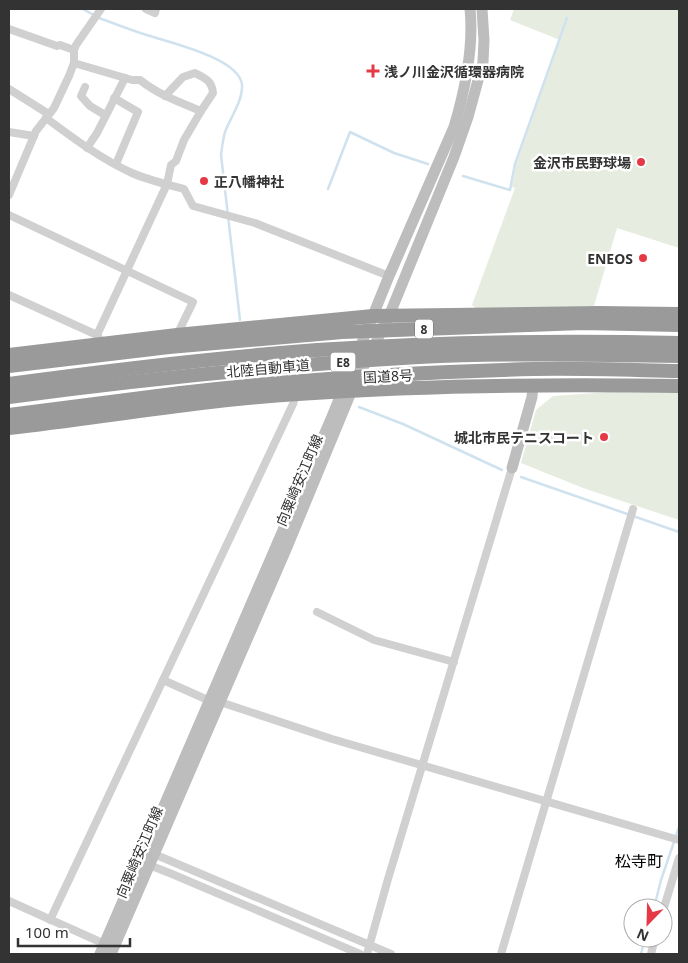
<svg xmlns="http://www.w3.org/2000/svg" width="688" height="963" viewBox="0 0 688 963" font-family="'Noto Sans','Noto Sans JP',sans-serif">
<rect width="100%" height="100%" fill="#fff"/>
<!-- green -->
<g fill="#e6ecdf">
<polygon points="514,9 679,9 679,248 617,228 594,306 477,309 472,305 515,188 512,187 516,165 560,40 510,20"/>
<polygon points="610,392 679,393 679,520 583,488 521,463 536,410 553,396"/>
</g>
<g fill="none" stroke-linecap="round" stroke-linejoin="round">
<!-- stream -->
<g stroke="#cfe2ee" stroke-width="2.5">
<path d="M 83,9 L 99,18 C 116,24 133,31 150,36 C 172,43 240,59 242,85 C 243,101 230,118 225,132 C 223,139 222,147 221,155 L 240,320"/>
<polyline points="463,176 510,190 515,164 567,18"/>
<polyline points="328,189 350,132 394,153 428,164"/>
<polyline points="359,407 403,424 502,470"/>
<polyline points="521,477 679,532"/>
<polyline points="654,908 661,880 679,827"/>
<polyline points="641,954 645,938"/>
</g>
<!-- street -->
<g stroke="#d0d0d0" stroke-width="8">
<polyline points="146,9 155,13 156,9"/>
<polyline points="9,29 57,46 60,45 74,50"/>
<path d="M 74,63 L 132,80 L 140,80 C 159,95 179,102 201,111 L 184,140 L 176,161 L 171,165 L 167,184 L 97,335"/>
<polyline points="85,87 81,96 90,106 105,115"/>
<path d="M 9,89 L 47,113 L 46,118 C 73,138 101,159 132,173 C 148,180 166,184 184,189 L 193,206 L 255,223 L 389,276"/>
<path d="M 165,96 L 183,77 L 195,73 C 205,78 212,81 213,93 L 201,111"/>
<polyline points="114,98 138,112 116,164"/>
<polyline points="9,132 34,136"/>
<polyline points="87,148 97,133 125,78"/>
<polyline points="9,195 36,131 54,108 69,76 74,63 74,50 76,45 101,9"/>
<polyline points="9,215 193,302 177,335"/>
<polyline points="9,295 97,335 99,338"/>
<polyline points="317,612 374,640 454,662"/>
<polyline points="163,680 210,701 220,702 332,739 679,840"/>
<polyline points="151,854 154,854 391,954"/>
<polyline points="147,862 149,865 172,874 360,954"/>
<polyline points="9,901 107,945"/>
<polyline points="663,911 679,858"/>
<polyline points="50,920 293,404 296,394"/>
<polyline points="367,954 388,879 512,468"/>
<polyline points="501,954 633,509"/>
<polyline points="651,954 655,938"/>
</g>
<!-- secondary -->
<g stroke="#bdbdbd" stroke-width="11">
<polyline points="512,468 532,397 533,385"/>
<path d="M 100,954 L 331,419 L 389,276 L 454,127 C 465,90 474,48 470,9"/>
<polyline points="111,954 287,547 352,390 389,316 454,157 468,117 483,62 484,40 482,9"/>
</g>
<!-- highway -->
<g stroke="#9a9a9a" stroke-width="14">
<polyline points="9,355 177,335 373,316 598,313 679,314"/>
<polyline points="9,366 169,347"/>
<polyline points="9,415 181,393"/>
<path d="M 9,428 C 105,417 201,400 298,394 C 425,385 552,384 679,386"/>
</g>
<!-- highway-bridge -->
<g stroke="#9a9a9a" stroke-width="14">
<polyline points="169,347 342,332 583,323 679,325"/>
<path d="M 9,384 C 111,370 214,358 317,350 C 437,342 558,340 679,343"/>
<path d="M 181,393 C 298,379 416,372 534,369 C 582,368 631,370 679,371"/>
<path d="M 9,397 C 145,379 281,365 419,357 C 505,353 592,354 679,356"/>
</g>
</g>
<!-- markers -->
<g fill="#e63946" stroke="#fff" stroke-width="2">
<path d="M370.5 63.5h5v5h5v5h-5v5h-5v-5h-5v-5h5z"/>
<circle cx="641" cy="162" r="5"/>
<circle cx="204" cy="181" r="5"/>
<circle cx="643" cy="258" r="5"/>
<circle cx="604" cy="437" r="5"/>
</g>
<g text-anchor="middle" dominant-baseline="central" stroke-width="5" stroke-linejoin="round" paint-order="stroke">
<!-- shield labels -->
<g fill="#fff" stroke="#707070" stroke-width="1">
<rect x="415" y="319.5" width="18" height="19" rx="4"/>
<rect x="330.5" y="352.5" width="25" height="19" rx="4"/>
</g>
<g font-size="12" font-weight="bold" fill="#333">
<text x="424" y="329">8</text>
<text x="343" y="362">E8</text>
</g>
<!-- poi labels -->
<g font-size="14" font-weight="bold" fill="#333" stroke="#fff" text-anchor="end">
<text x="384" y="71" text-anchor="start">浅ノ川金沢循環器病院</text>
<text x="631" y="162">金沢市民野球場</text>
<text x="214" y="181" text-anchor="start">正八幡神社</text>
<text x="633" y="258">ENEOS</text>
<text x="594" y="437">城北市民テニスコート</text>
</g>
<!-- street labels -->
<g font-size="14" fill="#333" stroke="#fff">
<text transform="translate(268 368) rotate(-5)">北陸自動車道</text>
<text transform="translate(388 376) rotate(-3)">国道8号</text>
<text transform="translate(299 480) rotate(-67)">向粟崎安江町線</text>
<text transform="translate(139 852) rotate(-67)">向粟崎安江町線</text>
</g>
<!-- quarter labels -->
<g font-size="16" fill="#000" stroke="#fff">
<text x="639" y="861">松寺町</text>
</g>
</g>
<!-- border -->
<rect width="688" height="963" fill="none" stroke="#333333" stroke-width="20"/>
<!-- north arrow -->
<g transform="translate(648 923) rotate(203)"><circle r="24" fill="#ffffff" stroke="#adadad"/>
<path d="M0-4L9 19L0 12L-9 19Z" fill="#e63946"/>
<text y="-8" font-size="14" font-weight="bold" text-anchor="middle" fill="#333333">N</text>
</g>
<!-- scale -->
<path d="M18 938v8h112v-8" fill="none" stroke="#333333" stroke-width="2.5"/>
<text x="25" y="938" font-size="15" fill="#333333" stroke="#ffffff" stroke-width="4" paint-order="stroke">100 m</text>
</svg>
